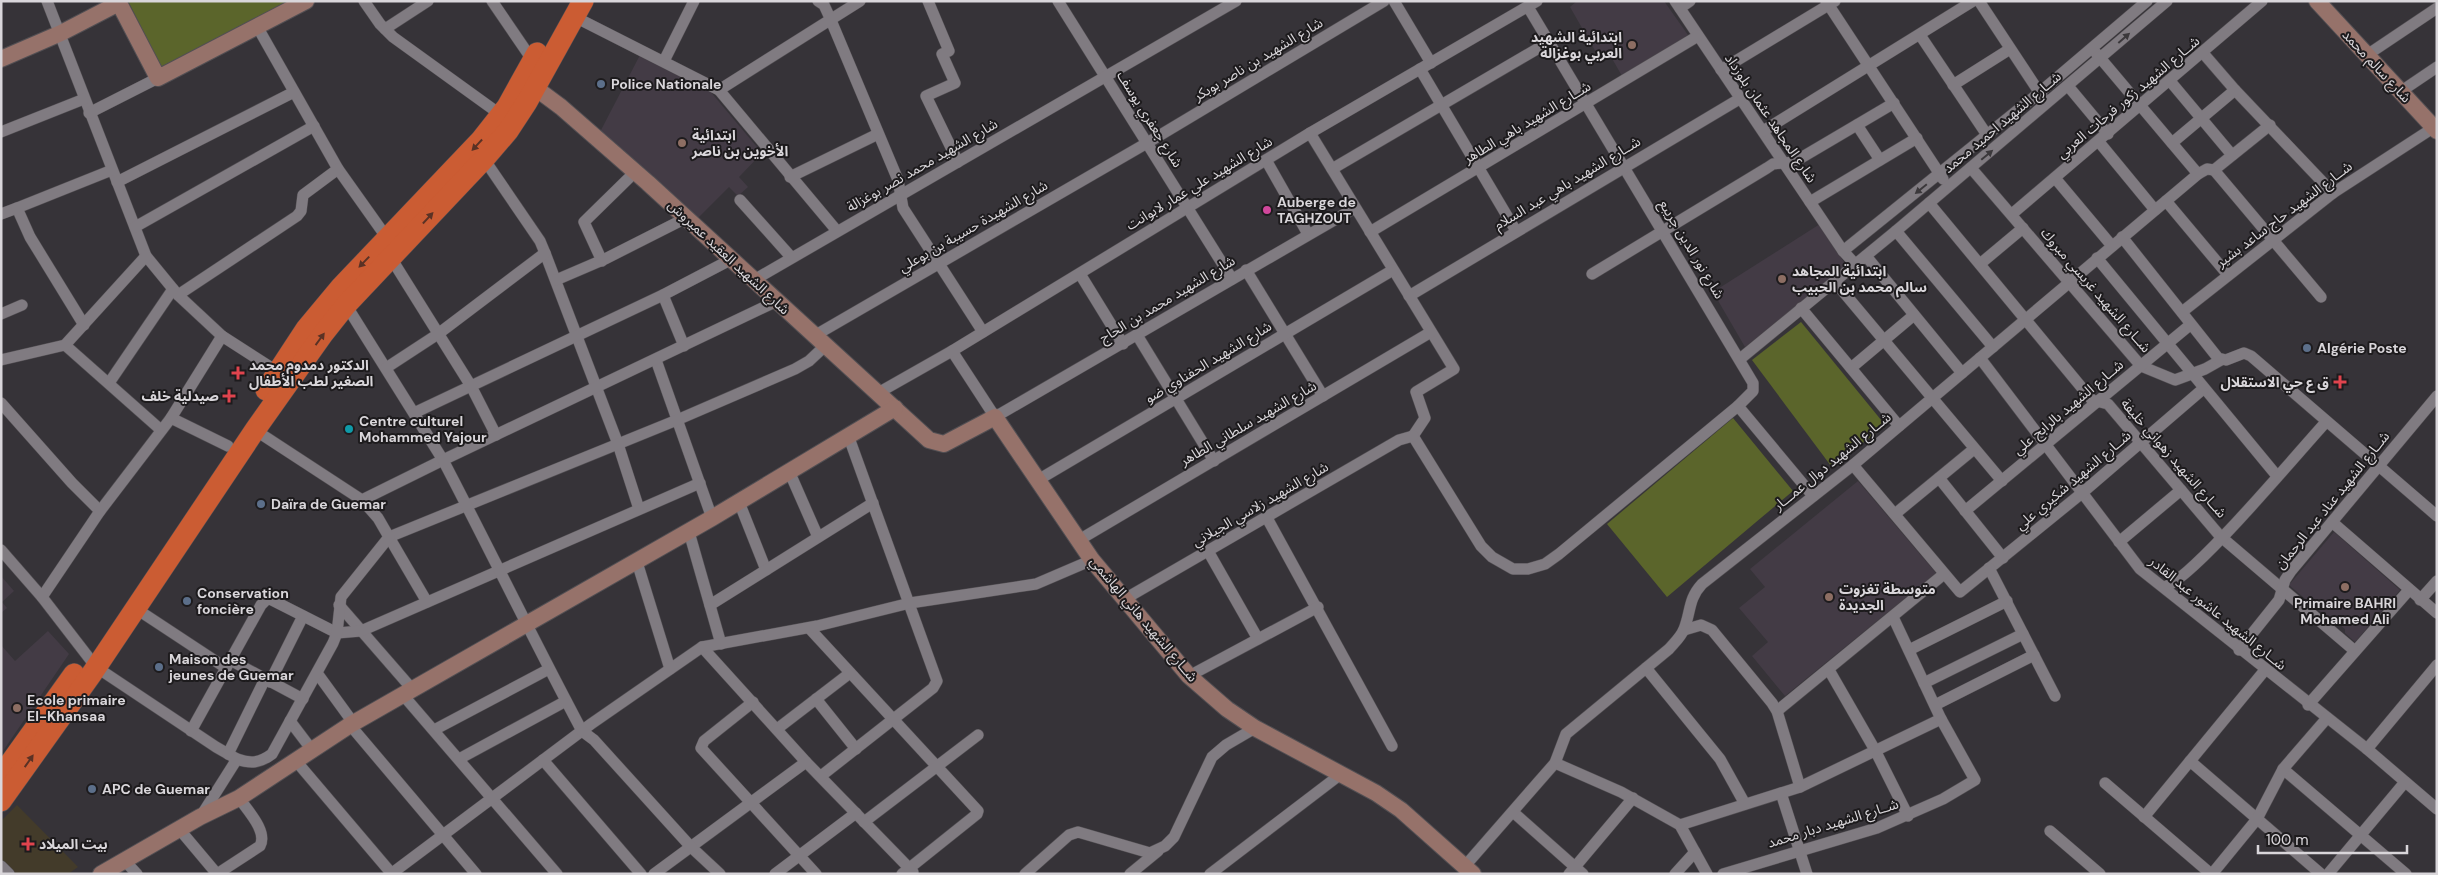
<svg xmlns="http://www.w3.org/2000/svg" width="2438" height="875" viewBox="0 0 2438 875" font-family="'DM Sans','Noto Sans Arabic',sans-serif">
<rect width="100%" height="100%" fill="#363338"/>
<!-- built -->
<g fill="#433b45">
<polygon points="1577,1 1664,1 1688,35 1622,76 1610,55 1601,61 1570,7"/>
<polygon points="640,55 709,90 762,153 739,177 748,187 738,196 729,187 697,219 600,132"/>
<polygon points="1820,224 1847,267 1745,347 1713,292"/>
<polygon points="1858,481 1936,573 1785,696 1752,656 1768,642 1739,608 1765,587 1750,569"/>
<polygon points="2334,532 2400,590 2355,642 2345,633 2345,629 2334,620 2330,620 2289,585"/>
<polygon points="1,576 14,591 2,602 7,608 1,613"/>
<polygon points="48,631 69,654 1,754 1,645 15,661"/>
</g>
<!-- medical -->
<polygon fill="#433b2a" points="17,805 78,867 68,874 7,874 1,868 1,821"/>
<!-- green -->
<g fill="#5b652b">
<polygon points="128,1 294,1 162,69"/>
<polygon points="1801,322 1886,426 1831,466 1752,360"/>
<polygon points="1733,418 1793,491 1667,597 1607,524"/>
</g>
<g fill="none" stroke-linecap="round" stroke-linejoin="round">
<defs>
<g id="street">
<polyline points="47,1 146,256 178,295 222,336 278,372"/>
<polyline points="364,1 380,24 393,37 501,115"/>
<polyline points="492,1 533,61"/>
<polyline points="818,1 824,5 830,18 898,180 903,208 983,332"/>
<polyline points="928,1 949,51 942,54 955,83 926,96 958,162"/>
<polyline points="1058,1 1232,279"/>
<polyline points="1394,1 1431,63"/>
<polyline points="1675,1 1843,251 1856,265"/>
<polyline points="1826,1 1943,179"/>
<polyline points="1979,1 2043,98"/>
<polyline points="1528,7 1753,383 1753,391 1738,406 1813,496"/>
<polyline points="1680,8 1690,1"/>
<polyline points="575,17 719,90 837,231"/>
<polyline points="258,28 338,169 387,238"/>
<polyline points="385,29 428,1"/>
<polyline points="1920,35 1987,135"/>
<polyline points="2096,53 2198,174"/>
<polyline points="2203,53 2235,90 2333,193"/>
<polyline points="2367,55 2437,8"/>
<polyline points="664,61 694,1"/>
<polyline points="1420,69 1516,231"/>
<polyline points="1721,70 1835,1"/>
<polyline points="2170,81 2232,155"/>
<polyline points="1953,85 2010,49"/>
<polyline points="2068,86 2108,134"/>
<polyline points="719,90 860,1"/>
<polyline points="2400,92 2437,67"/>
<polyline points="89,113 158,78"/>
<polyline points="1857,125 1880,160"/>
<polyline points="1763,131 1973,1"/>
<polyline points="1,132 84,99"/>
<polyline points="1310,133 1454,369 1416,392 1425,418 1413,436"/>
<polyline points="2099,142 2155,210"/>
<polyline points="2172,143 2235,90"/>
<polyline points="484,159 540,241 545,253 618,444 639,509"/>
<polyline points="1266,160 1308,234"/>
<polyline points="1971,168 2141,366 2175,380 2205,369 2221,360"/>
<polyline points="1332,169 1549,42"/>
<polyline points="2214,170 2321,297"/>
<polyline points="790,177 878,134"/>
<polyline points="2055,178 2112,246"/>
<polyline points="117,182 294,92"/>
<polyline points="740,200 791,257"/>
<polyline points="2166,201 2228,275"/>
<polyline points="1810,202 1917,138"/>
<polyline points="1929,203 2092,400 2108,404 2220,536 2355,651"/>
<polyline points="1,214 17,208"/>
<polyline points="2012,214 2262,1"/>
<polyline points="135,227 314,126"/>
<polyline points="1896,231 1993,347"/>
<polyline points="1370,232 1698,36"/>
<polyline points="2122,237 2218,358 2226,360 2244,353 2251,356 2437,516"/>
<polyline points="1843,251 2039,93 2147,1"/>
<polyline points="1866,256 1962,373"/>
<polyline points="391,258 471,386 496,435"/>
<polyline points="2097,258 2277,476"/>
<polyline points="602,261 584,222 635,172"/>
<polyline points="1980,264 2023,228"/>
<polyline points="1246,270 1323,396"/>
<polyline points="1080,274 1123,344"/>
<polyline points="1592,274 1767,168 1773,164 1794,162 1894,103"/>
<polyline points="556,280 605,259 686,218"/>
<polyline points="754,280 1236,1"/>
<polyline points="1835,282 2002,481"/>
<polyline points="178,295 297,216 301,211 303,195 338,169"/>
<polyline points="663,295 684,346"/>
<polyline points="1409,296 1741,98"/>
<polyline points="346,305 443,460 362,500"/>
<polyline points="1801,308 1899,426"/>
<polyline points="2182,312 2333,193 2433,128"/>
<polyline points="1,314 22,305"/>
<polyline points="84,325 30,237 17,208 112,170"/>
<polyline points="1137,335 1214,461"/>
<polyline points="814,336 1147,143 1384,1"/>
<polyline points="65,345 161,430"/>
<polyline points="952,351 995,417 1355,208"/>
<polyline points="1980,358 2140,569 2367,749 2437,809"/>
<polyline points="1740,359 1896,231 2167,1"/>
<polyline points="1,360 65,345 146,256"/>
<polyline points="656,360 712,518"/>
<polyline points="386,368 438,334 545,253"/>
<polyline points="1851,368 1914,315"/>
<polyline points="109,383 173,289"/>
<polyline points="878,393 952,351 1310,133 1537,1"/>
<polyline points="1,403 72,483 100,511"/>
<polyline points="414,413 663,295 732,259"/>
<polyline points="171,418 228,446"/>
<polyline points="1413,436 1481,546 1492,557 1513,569 1528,569 1545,564 1559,554 1738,406"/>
<polyline points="1853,465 1960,592 2082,493 2203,389"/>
<polyline points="789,471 818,537"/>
<polyline points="1939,478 2003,558"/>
<polyline points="1038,480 1393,270"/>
<polyline points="739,502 766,570"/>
<polyline points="1965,511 2190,325"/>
<polyline points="1895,514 1974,449"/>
<polyline points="1267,518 1392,746"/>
<polyline points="2332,522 2437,613"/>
<polyline points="689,532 721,644"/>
<polyline points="1079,540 1431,332"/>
<polyline points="2119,542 2181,490"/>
<polyline points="1,550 42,597 96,667 216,747 237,759"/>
<polyline points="1208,551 1258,639"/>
<polyline points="637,562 670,669"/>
<polyline points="1989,568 2055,696"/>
<path d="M 2164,587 C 2191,581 2300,450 2326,422"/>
<polyline points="42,597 100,511 171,418 222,336"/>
<polyline points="1123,600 1399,440 1413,436"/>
<polyline points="2420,600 2437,581"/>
<polyline points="427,602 389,537 677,420 795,369 809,361 825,346"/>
<polyline points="339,605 413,690"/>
<polyline points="710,605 873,503"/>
<polyline points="135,608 226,668"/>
<polyline points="809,628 978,811 977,814 902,874"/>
<polyline points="1684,630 1701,625 1712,630 1772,703 1777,711 1800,787"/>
<polyline points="702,647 806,762 913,872"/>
<polyline points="1909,650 2007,601"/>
<polyline points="2239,650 2279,600 2285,580 2291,571 2437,396"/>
<polyline points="230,660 303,699"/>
<polyline points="1646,668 1720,759 1745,804"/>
<polyline points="1829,670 1875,750 1908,816"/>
<polyline points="317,673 349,717 350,725 476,874"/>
<polyline points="1189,676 1318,607"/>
<polyline points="270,682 303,616"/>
<polyline points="1924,683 2023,634"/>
<polyline points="403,695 557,874"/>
<polyline points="816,699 856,749"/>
<polyline points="753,702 704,741 701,748 816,874"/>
<polyline points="1935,705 2034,655"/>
<polyline points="2308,705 2409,590"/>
<polyline points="1777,711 1944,574"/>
<polyline points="290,721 312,750"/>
<polyline points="777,729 850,673"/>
<polyline points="434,730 549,669"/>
<polyline points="191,731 261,605 268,598 337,633 361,631 700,483"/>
<polyline points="2367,749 2437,665"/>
<polyline points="228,754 265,679"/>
<polyline points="459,759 566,701"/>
<polyline points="543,760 641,874"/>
<polyline points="296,761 392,874"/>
<polyline points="2190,761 2321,874"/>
<polyline points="1555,763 1621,792 1680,825 1707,874"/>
<polyline points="2283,769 2406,874"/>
<polyline points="821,776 933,688 937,681 848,435"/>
<polyline points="2105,783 2211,874"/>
<polyline points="1781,793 1807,874"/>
<polyline points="1513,812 1583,874"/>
<path d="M 201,816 L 237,759 C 251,764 260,763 272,754 L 333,643 L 337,633 L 341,597 L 389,537 L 378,518 L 362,500 L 255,430"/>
<polyline points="2144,817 2265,670"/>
<polyline points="864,822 978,735"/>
<polyline points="1680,825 1800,787 1941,719"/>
<polyline points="180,830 217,874"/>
<polyline points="2050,831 2100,874"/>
<polyline points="124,860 137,874"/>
<polyline points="1,866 9,874"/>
<path d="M 1465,866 L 1555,763 L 1566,734 L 1669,649 C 1674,643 1681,637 1684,629 C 1691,612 1688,599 1702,584 L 1853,465 L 2198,174 L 2207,169 L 2214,170 L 2270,125"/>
<path d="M 217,874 L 260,846 C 268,831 247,810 239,798"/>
<polyline points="391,874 591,724 702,647 817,626 910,603 1036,584 1092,560"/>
<polyline points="654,874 806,762"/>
<path d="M 720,874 L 691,847 L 594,740 L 582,731 C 534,641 490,550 443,460 L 777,301"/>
<polyline points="775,874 856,813"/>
<polyline points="1025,874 1069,835 1078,832 1150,853 1165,846 1174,837 1212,757 1226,745 1255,728"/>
<polyline points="1130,874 1158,851"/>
<polyline points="1210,874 1341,774"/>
<polyline points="1569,874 1633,798"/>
<polyline points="1675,874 1695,852"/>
<polyline points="1723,874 1877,828 1943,799 1975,780 1941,719 1893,617"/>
<polyline points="2212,874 2257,819 2283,769 2327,718"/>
<polyline points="2328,874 2405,782"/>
</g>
<g id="secondary">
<polyline points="2317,1 2437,131"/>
<polyline points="1,59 61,33 119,3 158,78 306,1"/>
<polyline points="526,81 561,107 648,183 929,440 944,444 995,417 1092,560 1189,676 1227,709 1255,728 1376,793 1401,810 1473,874"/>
<polyline points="101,874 200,817 239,798 350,725 712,518 895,408"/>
</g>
<g id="highway">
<polyline points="266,390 306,329 341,287 481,140 507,107 537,53"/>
<polyline points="1,776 74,674"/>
<polyline points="1,801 93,672 255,430 323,334 346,305 484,159 508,131 527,102 583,1"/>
</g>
</defs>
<!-- street casing -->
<use href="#street" stroke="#524f53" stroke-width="12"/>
<!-- secondary casing -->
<use href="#secondary" stroke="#524f53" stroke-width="18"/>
<!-- highway casing -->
<use href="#highway" stroke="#524f53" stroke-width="22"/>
<!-- street -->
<use href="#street" stroke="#807b81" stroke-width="11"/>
<!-- secondary -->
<use href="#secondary" stroke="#96726a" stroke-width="16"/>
<!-- highway -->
<use href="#highway" stroke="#cb5c33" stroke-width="21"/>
</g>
<!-- one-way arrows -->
<defs><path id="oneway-solid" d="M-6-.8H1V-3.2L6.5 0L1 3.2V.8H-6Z" transform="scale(1.25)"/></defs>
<g fill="#3b383b">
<use href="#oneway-solid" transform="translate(2124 38) rotate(-41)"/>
<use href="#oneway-solid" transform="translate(1987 155) rotate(-40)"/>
<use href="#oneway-solid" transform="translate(1921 189) rotate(141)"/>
</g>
<g fill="#5a3225">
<use href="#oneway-solid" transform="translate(477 145) rotate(133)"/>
<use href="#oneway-solid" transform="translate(428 218) rotate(-47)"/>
<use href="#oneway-solid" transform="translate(364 262) rotate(134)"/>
<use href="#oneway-solid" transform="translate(320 339) rotate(-54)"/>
<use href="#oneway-solid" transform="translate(29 761) rotate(-55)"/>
</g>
<!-- markers -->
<g fill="#8d6e63" stroke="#1d1b1d" stroke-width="2">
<circle cx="1632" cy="45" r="5"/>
<circle cx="682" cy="143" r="5"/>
<circle cx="1782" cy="279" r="5"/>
<circle cx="2345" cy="587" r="5"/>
<circle cx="1829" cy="597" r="5"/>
<circle cx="17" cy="708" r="5"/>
</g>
<g fill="#5c6f8a" stroke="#1d1b1d" stroke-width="2">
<circle cx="601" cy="84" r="5"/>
<circle cx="2307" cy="348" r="5"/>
<circle cx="261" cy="504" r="5"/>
<circle cx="187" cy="601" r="5"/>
<circle cx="159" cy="667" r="5"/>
<circle cx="92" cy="789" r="5"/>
</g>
<circle fill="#d1479c" stroke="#1d1b1d" stroke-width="2" cx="1267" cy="210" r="5"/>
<g fill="#e0444e" stroke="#1d1b1d" stroke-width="2">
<path d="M235.5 365.5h5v5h5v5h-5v5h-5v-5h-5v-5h5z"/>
<path d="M2337.5 374.5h5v5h5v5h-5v5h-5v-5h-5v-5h5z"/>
<path d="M226.5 388.5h5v5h5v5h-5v5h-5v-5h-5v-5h5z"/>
<path d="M25.5 836.5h5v5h5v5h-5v5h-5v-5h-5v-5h5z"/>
</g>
<circle fill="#0f9aa8" stroke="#1d1b1d" stroke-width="2" cx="349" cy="429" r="5"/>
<g text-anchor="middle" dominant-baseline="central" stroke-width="4" stroke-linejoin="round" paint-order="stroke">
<!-- poi labels -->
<g font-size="14" font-weight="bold" fill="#d9d6da" stroke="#1d1b1d" text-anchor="start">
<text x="1622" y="37" text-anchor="end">ابتدائية الشهيد<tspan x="1622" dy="16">العربي بوغزالة</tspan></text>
<text x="611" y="84">Police Nationale</text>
<text x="692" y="135">ابتدائية<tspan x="692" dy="16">الأخوين بن ناصر</tspan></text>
<text x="1277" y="202">Auberge de<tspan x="1277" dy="16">TAGHZOUT</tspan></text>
<text x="1792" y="271">ابتدائية المجاهد<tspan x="1792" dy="16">سالم محمد بن الحبيب</tspan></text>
<text x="2317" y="348">Algérie Poste</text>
<text x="249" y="365">الدكتور دمدوم محمد<tspan x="249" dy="16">الصغير لطب الأطفال</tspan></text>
<text x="2329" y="382" text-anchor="end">ق ع حي الاستقلال</text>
<text x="219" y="396" text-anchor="end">صيدلية خلف</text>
<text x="359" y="421">Centre culturel<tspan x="359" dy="16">Mohammed Yajour</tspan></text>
<text x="271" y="504">Daïra de Guemar</text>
<text x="1839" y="589">متوسطة تغزوت<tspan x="1839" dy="16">الجديدة</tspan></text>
<text x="197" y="593">Conservation<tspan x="197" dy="16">foncière</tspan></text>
<text x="2345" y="603" text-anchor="middle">Primaire BAHRI<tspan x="2345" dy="16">Mohamed Ali</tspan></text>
<text x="169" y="659">Maison des<tspan x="169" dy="16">jeunes de Guemar</tspan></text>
<text x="27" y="700">Ecole primaire<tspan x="27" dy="16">El-Khansaa</tspan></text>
<text x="102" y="789">APC de Guemar</text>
<text x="39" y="844">بيت الميلاد</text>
</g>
<!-- street labels -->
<g font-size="14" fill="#d9d6da" stroke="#1d1b1d">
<text transform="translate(1258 59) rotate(-31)">شارع الشهيد بن ناصر بوبكر</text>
<text transform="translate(2377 66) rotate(47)">شارع سالم محمد</text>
<text transform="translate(2128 97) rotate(-40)">شــارع الشهيد زكور فرحات العربي</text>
<text transform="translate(1771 118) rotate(56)">شارع المجاهد عثمان بلوزداد</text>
<text transform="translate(1150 119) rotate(58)">شارع جعفري يوسف</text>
<text transform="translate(1527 122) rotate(-31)">شــارع الشهيد باهي الطاهر</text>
<text transform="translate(2002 122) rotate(-40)">شــارع الشهيد احميد محمد</text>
<text transform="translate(922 165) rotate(-30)">شارع الشهيد محمد نصر بوغزالة</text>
<text transform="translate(1199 183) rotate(-31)">شارع الشهيد علي عمار لابوانت</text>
<text transform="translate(1567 183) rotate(-31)">شــارع الشهيد باهي عبد السلام</text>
<text transform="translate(2284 214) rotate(-37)">شــارع الشهيد حاج ساعد بشير</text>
<text transform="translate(973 226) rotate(-30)">شارع الشهيدة حسيبة بن بوعلي</text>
<text transform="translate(1692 249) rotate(59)">شارع نور الدين جريبع</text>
<text transform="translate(729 257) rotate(43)">شارع الشهيد العقيد عميروش</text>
<text transform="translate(2096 290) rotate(49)">شــارع الشهيد غريسي مبروك</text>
<text transform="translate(1167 299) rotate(-31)">شارع الشهيد محمد بن الحاج</text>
<text transform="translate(1208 362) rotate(-31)">شارع الشهيد الحفناوي ضو</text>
<text transform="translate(2068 407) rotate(-40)">شــارع الشهيد بالرابح علي</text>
<text transform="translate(1248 423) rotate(-30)">شارع الشهيد سلطاني الطاهر</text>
<text transform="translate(2174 458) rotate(49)">شــارع الشهيد زهواني خليفة</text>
<text transform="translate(1832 461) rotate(-39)">شــارع الشهيد دوال عمـــار</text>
<text transform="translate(2073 480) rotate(-40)">شــارع الشهيد شكيري علي</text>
<text transform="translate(2332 500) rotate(-51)">شــارع الشهيد عناد عبد الرحمان</text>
<text transform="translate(1260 504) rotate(-30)">شارع الشهيد زلاسي الجيلاني</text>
<text transform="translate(2218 613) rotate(39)">شــارع الشهيد عاشور عبد القادر</text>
<text transform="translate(1144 619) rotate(50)">شــارع الشهيد هاني الهاشمي</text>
<text transform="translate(1833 823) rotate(-17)">شــارع الشهيد دبار محمد</text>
</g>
</g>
<!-- border -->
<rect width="2438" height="875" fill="none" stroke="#d9d6da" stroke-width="5"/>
<!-- scale -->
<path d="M2258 845v8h149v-8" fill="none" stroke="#d9d6da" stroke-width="2.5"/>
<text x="2266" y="845" font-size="15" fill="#d9d6da" stroke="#1d1b1d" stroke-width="4" paint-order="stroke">100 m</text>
</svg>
